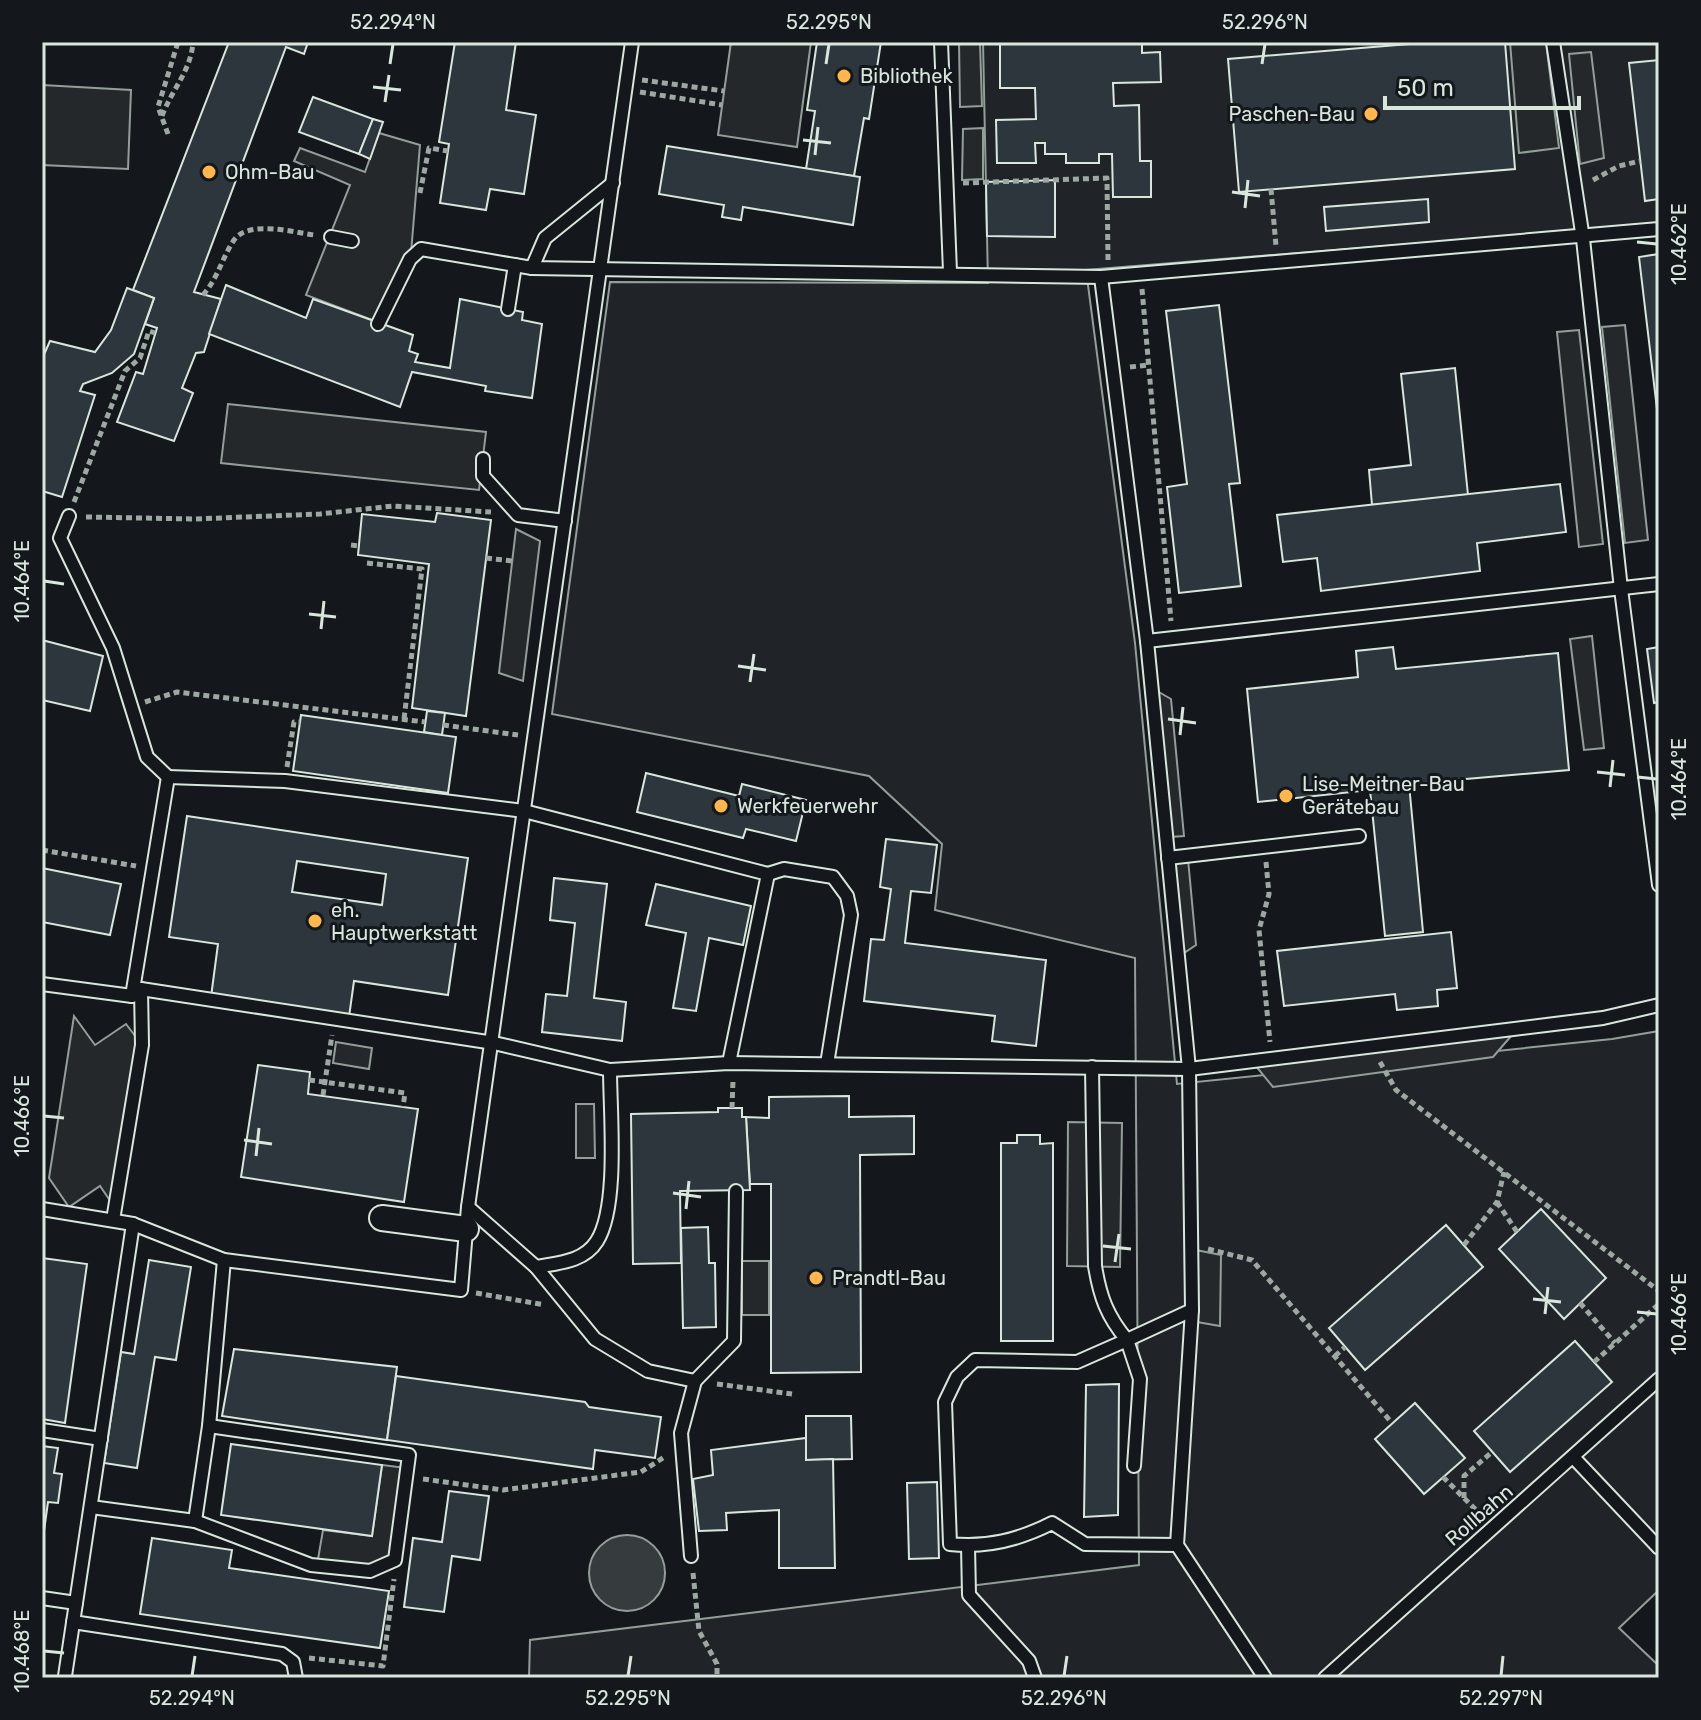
<svg xmlns="http://www.w3.org/2000/svg" width="1701" height="1720" viewBox="0 0 1701 1720" font-family="Rubik,sans-serif">
<rect width="100%" height="100%" fill="#14181c"/>
<!-- green -->
<polygon fill="#202428" stroke="#939e99" stroke-width="2" points="983,42 1659,42 1659,224 1086,270 1135,643 1177,1084 1612,1039 1659,1031 1659,1590 1619,1628 1659,1666 1659,1678 529,1678 530,1640 1139,1565 1135,958 935,910 942,844 869,776 552,714 610,282 988,283"/>
<!-- parking -->
<g fill="#24282b" stroke="#939e99" stroke-width="2">
<polygon points="731,42 811,42 797,147 718,135"/>
<polygon points="959,42 980,42 982,106 960,107"/>
<polygon points="1510,42 1546,42 1559,148 1519,153"/>
<polygon points="1591,52 1604,158 1580,164 1569,54"/>
<polygon points="42,85 131,90 128,169 42,165"/>
<polygon points="983,128 983,179 962,180 963,129"/>
<polygon points="379,133 420,145 411,253 380,323 306,295 350,185 294,161 300,148 365,172"/>
<polygon points="1625,325 1648,540 1625,543 1602,327"/>
<polygon points="1579,330 1603,544 1579,547 1557,332"/>
<polygon points="228,404 486,432 479,490 221,463"/>
<polygon points="516,529 540,541 523,681 499,673"/>
<polygon points="1592,636 1604,748 1584,750 1570,639"/>
<polygon points="1157,691 1171,699 1184,836 1170,837"/>
<polygon points="1188,859 1196,945 1181,955 1172,860"/>
<polygon points="74,1016 95,1045 126,1024 142,1045 115,1208 100,1186 69,1207 49,1178"/>
<polygon points="1512,1035 1493,1057 1273,1087 1255,1065"/>
<polygon points="336,1042 372,1048 369,1069 333,1063"/>
<polygon points="576,1104 594,1104 595,1158 576,1158"/>
<polygon points="1068,1122 1122,1123 1120,1267 1067,1266"/>
<polygon points="1191,1249 1221,1255 1220,1326 1191,1321"/>
<rect x="742" y="1261" width="27" height="54"/>
<polygon points="382,1465 407,1468 395,1560 370,1571 317,1565 323,1530 372,1536"/>
</g>
<!-- water -->
<circle fill="#363b3e" stroke="#939e99" stroke-width="2" cx="627" cy="1573" r="38"/>
<!-- building -->
<g fill="#2c363c" stroke="#d8e6dc" stroke-width="2" fill-rule="evenodd">
<polygon points="229,42 308,42 304,54 286,47 194,292 221,299 204,352 196,353 182,388 193,393 174,441 117,422 136,372 143,374 157,328 145,324 154,298 133,290"/>
<polygon points="455,42 516,42 506,110 536,115 524,194 490,189 486,210 440,203 449,144 439,142"/>
<polygon points="817,42 881,42 869,119 864,118 854,176 806,169 815,111 807,110"/>
<polygon points="1000,42 1142,42 1142,53 1160,52 1161,82 1113,83 1114,106 1139,105 1140,161 1151,161 1151,197 1113,197 1112,154 1099,154 1099,163 1066,163 1066,154 1045,154 1045,143 1035,143 1036,163 997,163 996,120 1036,119 1035,88 1000,88"/>
<polygon points="1434,42 1505,42 1515,169 1239,192 1228,59"/>
<polygon points="1659,60 1659,199 1645,201 1629,63"/>
<polygon points="313,97 373,119 359,154 299,132"/>
<polygon points="373,119 383,122 370,159 359,154"/>
<polygon points="667,146 860,177 853,225 743,207 741,220 722,217 724,205 659,194"/>
<polygon points="1055,180 1055,237 987,236 986,182"/>
<polygon points="1428,199 1429,222 1326,231 1324,207"/>
<polygon points="1659,254 1659,426 1639,257"/>
<polygon points="226,285 306,318 313,299 413,335 409,351 418,354 415,362 450,368 460,299 523,312 522,320 542,324 532,398 485,391 486,386 412,372 400,407 209,334"/>
<polygon points="127,288 154,298 134,354 112,373 83,384 80,391 95,395 62,497 42,491 42,359 50,341 95,352 111,330"/>
<polygon points="1219,305 1240,483 1229,484 1241,586 1179,593 1167,487 1187,484 1166,311"/>
<polygon points="1455,368 1468,495 1372,505 1369,470 1411,465 1401,374"/>
<polygon points="1560,484 1566,532 1477,543 1480,571 1321,591 1317,558 1283,562 1277,515"/>
<polygon points="437,513 491,520 466,716 412,708 429,564 358,555 362,514 435,522"/>
<polygon points="42,640 103,656 90,711 42,700"/>
<polygon points="1393,647 1396,669 1558,653 1569,770 1409,784 1423,932 1385,936 1370,790 1258,802 1247,689 1358,677 1356,651"/>
<polygon points="1659,647 1659,702 1654,703 1647,649"/>
<polygon points="427,711 445,713 442,735 424,732"/>
<polygon points="301,715 456,737 448,793 293,771"/>
<polygon points="646,773 739,796 742,784 806,800 796,841 746,829 743,838 637,812"/>
<path d="M 187,816 L 468,858 L 448,995 L 354,981 L 349,1017 L 211,997 L 218,944 L 169,937 ZM 297,861 L 386,874 L 382,905 L 292,892 Z"/>
<polygon points="886,839 937,845 931,893 911,891 905,943 1046,960 1036,1046 992,1041 995,1016 864,1001 871,939 884,940 891,889 880,887"/>
<polygon points="42,868 121,884 110,935 42,922"/>
<polygon points="554,878 607,884 594,998 626,1002 622,1041 542,1032 546,994 567,996 575,923 550,920"/>
<polygon points="656,884 751,906 743,945 709,938 696,1011 673,1008 686,933 646,925"/>
<polygon points="1451,932 1457,988 1437,990 1438,1006 1397,1010 1395,994 1284,1006 1277,951"/>
<polygon points="258,1065 310,1072 308,1094 418,1109 404,1202 241,1177"/>
<polygon points="849,1096 849,1117 914,1116 914,1154 860,1155 861,1372 771,1373 771,1184 750,1184 746,1117 769,1118 769,1097"/>
<polygon points="718,1108 742,1108 742,1117 746,1117 750,1190 680,1191 681,1263 633,1264 631,1114 718,1112"/>
<polygon points="1017,1135 1040,1135 1040,1144 1053,1143 1053,1341 1001,1341 1001,1143 1017,1143"/>
<polygon points="1541,1209 1606,1278 1564,1319 1499,1249"/>
<polygon points="1446,1225 1483,1267 1365,1370 1329,1328"/>
<polygon points="708,1227 709,1263 715,1263 716,1327 683,1328 681,1228"/>
<polygon points="42,1258 87,1264 65,1423 42,1419"/>
<polygon points="149,1260 191,1267 176,1360 155,1357 137,1468 104,1463 121,1352 134,1354"/>
<polygon points="1575,1341 1612,1382 1510,1472 1474,1431"/>
<polygon points="234,1349 397,1367 387,1440 222,1416"/>
<polygon points="396,1376 585,1402 589,1407 661,1417 655,1458 595,1450 593,1469 387,1440"/>
<polygon points="1119,1384 1118,1515 1084,1517 1086,1385"/>
<polygon points="1415,1403 1465,1458 1424,1494 1375,1439"/>
<polygon points="806,1416 851,1416 852,1459 806,1460"/>
<polygon points="806,1438 806,1460 833,1459 835,1568 779,1568 779,1510 726,1513 727,1530 699,1531 693,1479 713,1475 711,1450"/>
<polygon points="231,1444 382,1465 372,1536 221,1515"/>
<polygon points="42,1446 58,1448 54,1473 62,1474 58,1503 48,1502 44,1531"/>
<polygon points="937,1482 939,1558 909,1559 907,1483"/>
<polygon points="449,1491 489,1496 480,1560 452,1556 444,1612 404,1607 413,1538 442,1542"/>
<polygon points="152,1538 232,1550 229,1568 389,1591 380,1648 140,1614"/>
</g>
<g fill="none" stroke-linecap="round" stroke-linejoin="round">
<defs>
<g id="lane">
<polyline points="941,42 950,272"/>
<polyline points="1553,42 1583,239 1621,589 1659,885"/>
<polyline points="331,237 352,241"/>
<polyline points="532,268 545,238 613,183"/>
<polyline points="1101,277 1147,641 1189,1069 1192,1310 1177,1545 1265,1678"/>
<polyline points="508,309 515,265"/>
<polyline points="378,324 410,259 421,249 532,268 1101,277 1659,229"/>
<polyline points="483,459 483,476 518,515 565,521"/>
<polyline points="69,516 60,538 113,648 147,757 168,777"/>
<polyline points="1147,641 1659,584"/>
<polyline points="1168,858 1359,836"/>
<polyline points="768,874 784,869 833,877 847,896 851,915 827,1064"/>
<polyline points="42,984 132,996 141,989 494,1043 610,1070 729,1063 1189,1069 1603,1018 1659,1005"/>
<polyline points="132,996 168,777 285,781 524,811 768,874 729,1063"/>
<path d="M 1092,1067 L 1095,1266 C 1100,1297 1107,1316 1127,1340 L 1192,1310"/>
<polyline points="468,1207 536,1267 595,1339 648,1371 695,1381"/>
<polyline points="42,1209 133,1224 224,1260 461,1290 468,1207 632,42"/>
<polyline points="113,1220 142,1045 141,989"/>
<path d="M 536,1267 C 558,1263 584,1262 597,1241 C 619,1206 610,1112 610,1070"/>
<polyline points="42,1430 101,1439"/>
<polyline points="1574,1458 1659,1548"/>
<path d="M 1134,1466 L 1140,1379 L 1127,1340 L 1077,1362 L 975,1360 L 957,1377 L 945,1402 L 950,1544 C 987,1548 1019,1540 1052,1523 L 1085,1544 L 1177,1545"/>
<polyline points="91,1507 195,1521 209,1426 224,1260"/>
<polyline points="195,1521 311,1565 370,1571 395,1560 409,1455 209,1426"/>
<polyline points="968,1546 969,1595 1029,1661 1035,1678"/>
<polyline points="691,1556 681,1433 695,1381 734,1341 736,1191"/>
<polyline points="42,1598 76,1603"/>
<polyline points="73,1622 282,1654 293,1662 296,1678"/>
<polyline points="65,1676 133,1224"/>
<polyline points="1325,1678 1659,1379"/>
</g>
<polyline id="street" points="382,1218 466,1229"/>
</defs>
<!-- lane casing -->
<use href="#lane" stroke="#d8e6dc" stroke-width="16"/>
<!-- street casing -->
<use href="#street" stroke="#d8e6dc" stroke-width="28"/>
<!-- path -->
<g stroke="#9da8a2" stroke-width="5" stroke-dasharray="6 4" stroke-linecap="butt">
<polyline points="642,80 724,91"/>
<polyline points="640,92 722,105"/>
<path d="M 162,116 C 172,89 191,71 193,42"/>
<polyline points="168,134 158,107 178,42"/>
<polyline points="1593,180 1619,166 1640,161"/>
<polyline points="963,183 1107,178 1108,260"/>
<polyline points="1271,189 1276,246"/>
<polyline points="420,193 429,148 448,151"/>
<polyline points="1142,289 1171,621"/>
<path d="M 203,295 C 218,278 222,258 234,240 C 248,220 293,232 314,235"/>
<polyline points="1130,367 1149,365"/>
<polyline points="74,502 125,371 140,358 149,331 155,333"/>
<polyline points="86,517 195,519 320,514 393,506 491,512"/>
<polyline points="351,545 359,546"/>
<polyline points="486,558 512,561"/>
<polyline points="367,563 422,569 404,719"/>
<polyline points="145,702 177,692 425,722"/>
<polyline points="443,725 518,735"/>
<polyline points="287,767 294,722 300,722"/>
<polyline points="42,850 136,866"/>
<polyline points="1266,862 1269,894 1259,930 1270,1042"/>
<polyline points="1380,1062 1396,1090 1659,1291"/>
<polyline points="309,1080 405,1093 403,1107"/>
<polyline points="323,1095 332,1035"/>
<polyline points="732,1108 733,1080"/>
<polyline points="1497,1202 1517,1232"/>
<polyline points="1464,1245 1497,1202 1504,1172"/>
<polyline points="1208,1249 1252,1260 1392,1423"/>
<polyline points="476,1293 545,1305"/>
<polyline points="1580,1303 1615,1343"/>
<polyline points="1335,1356 1345,1347"/>
<polyline points="1594,1362 1659,1304"/>
<polyline points="717,1384 792,1394"/>
<polyline points="1443,1477 1482,1516"/>
<polyline points="423,1479 503,1490 641,1472 666,1456"/>
<polyline points="1464,1498 1464,1476 1492,1452"/>
<polyline points="693,1573 699,1631 717,1664 717,1678"/>
<polyline points="309,1658 383,1666 394,1579"/>
</g>
<!-- lane -->
<use href="#lane" stroke="#14181c" stroke-width="12"/>
<!-- street -->
<use href="#street" stroke="#14181c" stroke-width="24"/>
</g>
<!-- ticks -->
<path fill="none" stroke="#d8e6dc" stroke-width="3" d="M 390,64 L 393,44M 826,64 L 829,44M 1262,64 L 1265,44M 373,87 L 401,90M 385,102 L 389,75M 803,140 L 831,143M 815,155 L 818,127M 1232,192 L 1260,196M 1245,208 L 1248,180M 1637,242 L 1657,244M 44,581 L 64,584M 309,614 L 336,617M 321,629 L 324,601M 738,666 L 766,670M 750,682 L 754,654M 1168,719 L 1196,723M 1180,735 L 1183,707M 1597,772 L 1625,775M 1637,777 L 1657,779M 1610,787 L 1613,760M 44,1116 L 64,1118M 244,1140 L 272,1144M 256,1156 L 259,1128M 673,1193 L 701,1197M 686,1209 L 689,1181M 1103,1246 L 1131,1249M 1115,1262 L 1119,1234M 1533,1299 L 1561,1302M 1637,1312 L 1657,1314M 1545,1314 L 1548,1287M 44,1651 L 64,1653M 192,1676 L 195,1656M 628,1676 L 631,1656M 1064,1676 L 1067,1656M 1501,1676 L 1503,1656"/>
<!-- markers -->
<g fill="#ffb74d" stroke="#14181c" stroke-width="3">
<circle cx="844" cy="76" r="8"/>
<circle cx="1371" cy="114" r="8"/>
<circle cx="209" cy="172" r="8"/>
<circle cx="1286" cy="796" r="8"/>
<circle cx="721" cy="806" r="8"/>
<circle cx="315" cy="921" r="8"/>
<circle cx="816" cy="1278" r="8"/>
</g>
<g text-anchor="middle" dominant-baseline="central" stroke-width="6" stroke-linejoin="round" paint-order="stroke">
<!-- poi labels -->
<g font-size="20" fill="#d8e6dc" stroke="#14181c" text-anchor="start">
<text x="860" y="76">Bibliothek</text>
<text x="1355" y="114" text-anchor="end">Paschen-Bau</text>
<text x="225" y="172">Ohm-Bau</text>
<text x="1302" y="784">Lise-Meitner-Bau<tspan x="1302" dy="23">Gerätebau</tspan></text>
<text x="737" y="806">Werkfeuerwehr</text>
<text x="331" y="910">eh.<tspan x="331" dy="23">Hauptwerkstatt</tspan></text>
<text x="832" y="1278">Prandtl-Bau</text>
</g>
<!-- street labels -->
<g font-size="20" fill="#d8e6dc" stroke="#14181c">
<text transform="translate(1479 1515) rotate(-41)">Rollbahn</text>
</g>
</g>
<!-- border -->
<rect width="1701" height="1720" fill="none" stroke="#14181c" stroke-width="88"/>
<!-- scale -->
<path d="M1385 96v12h194v-12" fill="none" stroke="#d8e6dc" stroke-width="4"/>
<text x="1397" y="96" font-size="24" fill="#d8e6dc" stroke="#14181c" stroke-width="6" paint-order="stroke">50 m</text>
<rect x="44" y="44" width="1613" height="1632" fill="none" stroke="#d8e6dc" stroke-width="3"/>
<g font-size="20" text-anchor="middle" fill="#d8e6dc">
<text x="393" y="29">52.294°N</text>
<text x="829" y="29">52.295°N</text>
<text x="1265" y="29">52.296°N</text>
<text transform="translate(1679 244) rotate(-90)" y="7">10.462°E</text>
<text transform="translate(22 581) rotate(-90)" y="7">10.464°E</text>
<text transform="translate(1679 779) rotate(-90)" y="7">10.464°E</text>
<text transform="translate(22 1116) rotate(-90)" y="7">10.466°E</text>
<text transform="translate(1679 1314) rotate(-90)" y="7">10.466°E</text>
<text transform="translate(22 1651) rotate(-90)" y="7">10.468°E</text>
<text x="192" y="1705">52.294°N</text>
<text x="628" y="1705">52.295°N</text>
<text x="1064" y="1705">52.296°N</text>
<text x="1501" y="1705">52.297°N</text>
</g>
</svg>
